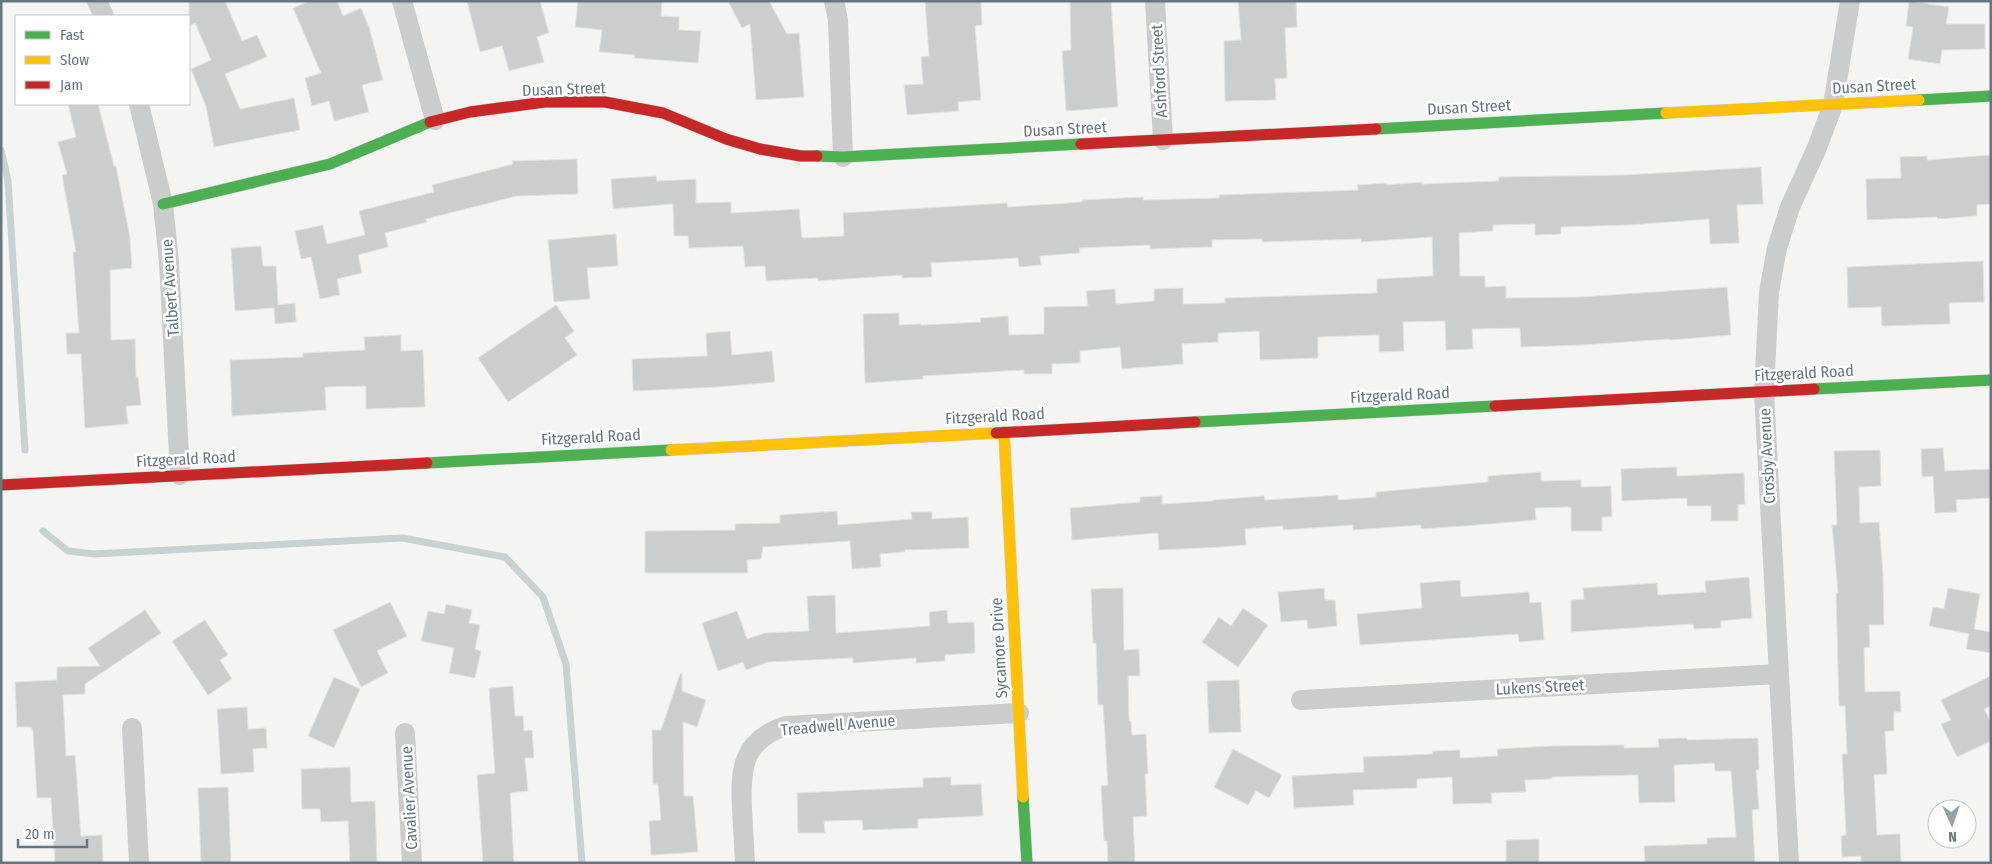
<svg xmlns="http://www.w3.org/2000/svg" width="1992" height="864" viewBox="0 0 1992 864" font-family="'Fira Sans Condensed',sans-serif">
<rect width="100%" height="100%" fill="#f4f4f2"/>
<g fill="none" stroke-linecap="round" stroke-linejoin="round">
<!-- stream -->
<g stroke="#c9d2d3" stroke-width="7">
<polyline points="1,150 8,181 25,450"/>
<polyline points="43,531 68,551 94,554 402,538 505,557 543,597 566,664 582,863"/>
</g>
</g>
<!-- building -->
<g fill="#cccecd" stroke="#e3e3e2">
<polygon points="189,1 225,1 242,41 257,35 267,57 225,74 240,109 294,98 300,130 214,147 206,106 191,69 211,60 195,23 189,26"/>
<polygon points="310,1 337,1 343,16 361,8 369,27 383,80 362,85 369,112 334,121 329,101 312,106 305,78 321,73 293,8"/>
<polygon points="467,1 540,1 549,33 537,37 544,62 509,71 502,46 480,52"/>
<polygon points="578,1 662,1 661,16 679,17 679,30 701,31 698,63 634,58 635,55 599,52 602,30 575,27"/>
<polygon points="728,1 769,1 787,34 799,33 804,97 756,100 750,24 742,28"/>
<polygon points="925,1 981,1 982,25 975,26 981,100 958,102 959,111 907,115 904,85 923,84 921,57 929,56"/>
<polygon points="1070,1 1111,1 1118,107 1066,111 1062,51 1071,50"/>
<polygon points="1238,1 1296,1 1297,27 1285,28 1287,78 1275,79 1276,100 1225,101 1224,41 1241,40"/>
<polygon points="1909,1 1949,7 1946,24 1985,24 1985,49 1942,50 1940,64 1908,59 1913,27 1906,26"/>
<polygon points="68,104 98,104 114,166 116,166 130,238 132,268 110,270 111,340 135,339 136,377 138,377 141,405 126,406 128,424 85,428 81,354 67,354 66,333 79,333 73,252 76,252 62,175 67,174 58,142 76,137"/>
<polygon points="1991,155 1991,204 1977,205 1977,216 1938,219 1937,217 1867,220 1866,179 1901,178 1900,157 1927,156 1927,160"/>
<polygon points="577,159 578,194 517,196 426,219 427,222 385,233 388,247 358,255 362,273 337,279 340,295 320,299 311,257 301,259 295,231 323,225 327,244 365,235 359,211 434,192 432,185 513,164 512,161"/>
<polygon points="1761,167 1763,204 1737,205 1739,243 1710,244 1709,219 1629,225 1561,227 1561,234 1535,235 1535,224 1493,225 1493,231 1459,233 1460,276 1485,276 1485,287 1506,286 1506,298 1581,297 1727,287 1731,335 1670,340 1669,339 1583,345 1521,347 1520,328 1472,329 1473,349 1446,350 1445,321 1403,322 1404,351 1379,352 1379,335 1318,337 1318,358 1260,360 1259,331 1218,333 1218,342 1182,344 1183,364 1122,369 1120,347 1080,351 1080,363 1052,364 1052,374 1024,374 1024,370 923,376 923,379 865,383 863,314 899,313 899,325 921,324 921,325 981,322 980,318 1008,316 1009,335 1044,334 1044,307 1088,306 1086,291 1115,289 1116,304 1154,301 1154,289 1183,288 1183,304 1225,303 1225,298 1377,293 1377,279 1433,276 1432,237 1361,242 1361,239 1262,242 1262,239 1212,240 1212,247 1150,249 1150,245 1079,248 1080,253 1040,256 1041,265 1019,267 1018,258 931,263 932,277 902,278 902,275 818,281 818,278 766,281 765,266 745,267 743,246 689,248 688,236 674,236 673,204 613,209 611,179 656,176 657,181 696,179 696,203 731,202 731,213 799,209 802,238 844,236 843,213 1007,203 1008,207 1082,202 1082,200 1143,197 1143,200 1219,198 1219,195 1358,190 1357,185 1387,183 1387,185 1422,182 1422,184 1499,181 1498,177 1625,175"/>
<polygon points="616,234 618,266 587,268 590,299 554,302 548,240"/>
<polygon points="261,246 263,266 276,266 278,305 295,303 296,322 275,324 274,308 235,311 231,248"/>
<polygon points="1983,261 1984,302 1949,303 1950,324 1882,326 1881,307 1848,308 1847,267"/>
<polygon points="556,305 574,331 565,338 577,355 508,402 478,358"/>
<polygon points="730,331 732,355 772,351 775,382 718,387 633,391 632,359 707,356 706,333"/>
<polygon points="401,335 401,351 423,350 425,407 366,409 366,386 325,387 326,410 232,416 230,360 303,357 303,353 365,350 364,337"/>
<polygon points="1943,448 1945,471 1991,469 1991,498 1956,500 1957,512 1935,513 1933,476 1922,477 1921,449"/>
<polygon points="1880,450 1881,486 1859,487 1860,523 1879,522 1883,574 1884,625 1869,625 1870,647 1864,648 1865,692 1900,691 1901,712 1894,712 1894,731 1885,731 1887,774 1874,775 1877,835 1900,834 1901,863 1861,863 1861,856 1842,857 1841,836 1846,835 1842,754 1847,754 1845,706 1839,706 1836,593 1838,593 1832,525 1837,525 1834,451"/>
<polygon points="1677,467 1677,476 1744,473 1745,504 1738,505 1738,521 1711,521 1711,506 1687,506 1687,498 1622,501 1621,469"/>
<polygon points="1541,472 1541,481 1581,480 1581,487 1611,486 1612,517 1602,517 1602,531 1571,531 1571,507 1535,508 1536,520 1491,524 1421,529 1421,525 1353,530 1353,525 1283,530 1283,526 1245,529 1246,545 1221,547 1159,550 1158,533 1072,540 1070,508 1140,502 1140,497 1162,496 1162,504 1213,501 1213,500 1264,496 1265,500 1338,495 1338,500 1376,497 1376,492 1488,482 1488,476"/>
<polygon points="837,511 838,525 912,519 911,512 932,512 932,519 968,517 969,548 905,550 905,552 880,554 881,567 852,569 850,541 763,547 761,559 747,560 748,573 645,573 645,531 735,530 735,524 780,523 780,515"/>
<polygon points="1749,577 1752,618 1721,621 1721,628 1694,629 1693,624 1571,632 1571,600 1584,599 1583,588 1657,583 1658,595 1706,592 1705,581"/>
<polygon points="1460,580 1461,597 1529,592 1530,603 1541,602 1544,640 1519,642 1518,634 1360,645 1357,614 1422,608 1420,583"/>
<polygon points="1123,588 1124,650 1139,649 1140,676 1128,676 1129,721 1131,721 1132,735 1146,734 1148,774 1145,774 1147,816 1133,817 1135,863 1108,863 1107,841 1104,841 1101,786 1108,785 1103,705 1098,705 1096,643 1093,643 1091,589"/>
<polygon points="1324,588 1325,600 1335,600 1337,626 1308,629 1307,620 1281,622 1278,592"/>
<polygon points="1948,588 1980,594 1974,629 1991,632 1991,653 1966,649 1969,634 1929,626 1933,607 1944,609"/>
<polygon points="835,595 836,633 930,626 929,612 947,610 948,623 974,622 975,653 945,655 945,661 916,663 916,658 853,663 853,658 768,662 746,670 743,662 718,671 702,623 737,611 747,639 765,633 809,631 807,596"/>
<polygon points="390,602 407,636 377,651 388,673 361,687 333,630"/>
<polygon points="446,604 472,610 469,623 480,625 475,649 481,651 475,678 449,673 454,648 421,641 428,611 444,614"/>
<polygon points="1243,608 1268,625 1238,667 1202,642 1219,617 1231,626"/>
<polygon points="145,610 161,633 85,684 85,694 63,695 66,756 75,755 81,836 102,835 103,863 55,863 51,798 37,798 33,732 31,727 17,727 15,682 57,680 57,667 100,666 88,648"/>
<polygon points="205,620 228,655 220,660 232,679 208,695 172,641"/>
<polygon points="680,674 682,674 682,691 706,700 697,727 683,722 684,796 693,796 698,852 651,855 649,821 661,820 658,784 653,784 652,730 661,730"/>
<polygon points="1991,676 1991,706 1984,709 1991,722 1991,741 1957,757 1941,724 1951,720 1941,700"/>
<polygon points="334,677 360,689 334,748 308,736"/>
<polygon points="1239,680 1241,732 1209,733 1207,681"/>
<polygon points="513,686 515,716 523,716 524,731 532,730 534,758 525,758 528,791 510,793 514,863 483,863 477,775 495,773 489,688"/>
<polygon points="247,707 248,729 266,728 267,748 253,749 254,772 221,774 217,709"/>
<polygon points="1687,738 1687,740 1758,738 1759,770 1756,770 1759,809 1752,810 1755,863 1645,863 1644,846 1707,844 1707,838 1736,837 1731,771 1715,771 1714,763 1674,765 1675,802 1639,803 1638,775 1552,777 1552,779 1525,780 1526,792 1491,793 1492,803 1453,804 1452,777 1417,779 1417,788 1353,790 1354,805 1294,808 1292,776 1364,772 1363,757 1433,754 1432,751 1460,750 1460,758 1498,756 1497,749 1550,746 1624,745 1624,748 1659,747 1658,739"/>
<polygon points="1233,749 1282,775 1269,798 1256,791 1248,805 1214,787"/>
<polygon points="350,767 351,802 375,801 377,863 350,863 348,821 321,822 320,809 302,809 301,769"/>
<polygon points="951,777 951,785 981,784 983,816 918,819 918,828 863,830 862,820 824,821 825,833 798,833 797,793 923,787 923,778"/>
<polygon points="228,787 231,863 201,863 198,788"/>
<polygon points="1539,839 1539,863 1506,863 1506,840"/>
</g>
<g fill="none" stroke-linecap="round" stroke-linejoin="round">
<defs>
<g id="fast">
<polyline points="1919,100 1991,96"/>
<polyline points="1376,129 1666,113"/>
<polyline points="817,156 843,157 1081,144"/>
<polyline points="163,204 330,164 430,122"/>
<polyline points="1814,389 1991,380"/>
<polyline points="1195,422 1495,406"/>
<polyline points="427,463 671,450"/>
<polyline points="1023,797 1027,863"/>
</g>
<g id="slow">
<polyline points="1666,113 1919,100"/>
<polyline points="1004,432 1023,797"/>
<polyline points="671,450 996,433"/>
</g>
<g id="jam">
<polyline points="430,122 470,112 545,102 605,102 663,113 726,139 760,149 801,156 817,156"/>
<polyline points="1081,144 1376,129"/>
<polyline points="1495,406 1814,389"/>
<polyline points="996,433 1195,422"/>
<polyline points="1,485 427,463"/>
</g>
</defs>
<!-- fast casing -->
<use href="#fast" stroke="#d0d2d2" stroke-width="12"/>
<!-- slow casing -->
<use href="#slow" stroke="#d0d2d2" stroke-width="12"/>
<!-- jam casing -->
<use href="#jam" stroke="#d0d2d2" stroke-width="12"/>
<!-- street -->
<g stroke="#cbcdcd" stroke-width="20">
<polyline points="97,1 104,16"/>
<polyline points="402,1 435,120"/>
<polyline points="834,1 838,20 843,157"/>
<polyline points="1155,1 1163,140"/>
<polyline points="139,104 163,204 169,262 180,475"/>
<polyline points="1301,700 1779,674"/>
<polyline points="132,728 139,863"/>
<polyline points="405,733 412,863"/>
<path d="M 745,863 C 744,845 743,827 742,809 C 740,769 742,740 786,726 L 1019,713"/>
<polyline points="1789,863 1764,392 1769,292 1777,248 1790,207 1816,150 1833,105 1850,1"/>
</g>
<!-- fast -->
<use href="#fast" stroke="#4caf50" stroke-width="11"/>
<!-- slow -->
<use href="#slow" stroke="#ffc107" stroke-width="11"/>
<!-- jam -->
<use href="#jam" stroke="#c62828" stroke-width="11"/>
</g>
<g text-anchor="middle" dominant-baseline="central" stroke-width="5" stroke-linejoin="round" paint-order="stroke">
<!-- street labels -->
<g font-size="16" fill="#647682" stroke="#fff">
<text transform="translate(1159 71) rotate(-93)">Ashford Street</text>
<text transform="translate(1874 86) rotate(-3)">Dusan Street</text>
<text transform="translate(564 89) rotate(-2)">Dusan Street</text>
<text transform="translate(1469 107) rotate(-3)">Dusan Street</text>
<text transform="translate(1065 129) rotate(-3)">Dusan Street</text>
<text transform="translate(170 288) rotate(-94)">Talbert Avenue</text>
<text transform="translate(1804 373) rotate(-3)">Fitzgerald Road</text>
<text transform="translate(1400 395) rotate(-3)">Fitzgerald Road</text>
<text transform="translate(995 416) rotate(-3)">Fitzgerald Road</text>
<text transform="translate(591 437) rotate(-3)">Fitzgerald Road</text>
<text transform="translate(1767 456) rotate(-93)">Crosby Avenue</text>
<text transform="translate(186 459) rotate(-3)">Fitzgerald Road</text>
<text transform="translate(999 648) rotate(-93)">Sycamore Drive</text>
<text transform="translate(1540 687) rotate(-3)">Lukens Street</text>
<text transform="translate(838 725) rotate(-5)">Treadwell Avenue</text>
<text transform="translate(409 798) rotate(-93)">Cavalier Avenue</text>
</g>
</g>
<!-- border -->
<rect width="1992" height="864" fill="none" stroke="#647682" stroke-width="5"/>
<!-- legend -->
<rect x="15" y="15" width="175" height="90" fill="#ffffff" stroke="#c1c8cd"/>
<rect x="25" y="31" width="25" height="8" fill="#4caf50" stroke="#c1c8cd"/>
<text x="60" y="40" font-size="15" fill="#647682">Fast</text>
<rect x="25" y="56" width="25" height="8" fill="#ffc107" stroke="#c1c8cd"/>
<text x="60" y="65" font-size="15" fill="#647682">Slow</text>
<rect x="25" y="81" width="25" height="8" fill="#c62828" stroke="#c1c8cd"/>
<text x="60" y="90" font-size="15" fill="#647682">Jam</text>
<!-- north arrow -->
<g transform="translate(1952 824) rotate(177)"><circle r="24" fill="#ffffff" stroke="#c1c8cd"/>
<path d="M0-4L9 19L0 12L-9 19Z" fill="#96a2a9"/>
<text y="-8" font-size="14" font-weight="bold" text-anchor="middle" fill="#647682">N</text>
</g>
<!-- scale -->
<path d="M18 839v8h69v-8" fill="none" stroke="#647682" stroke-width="2.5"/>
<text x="25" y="839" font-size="15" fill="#647682" stroke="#ffffff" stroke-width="4" paint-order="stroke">20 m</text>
</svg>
